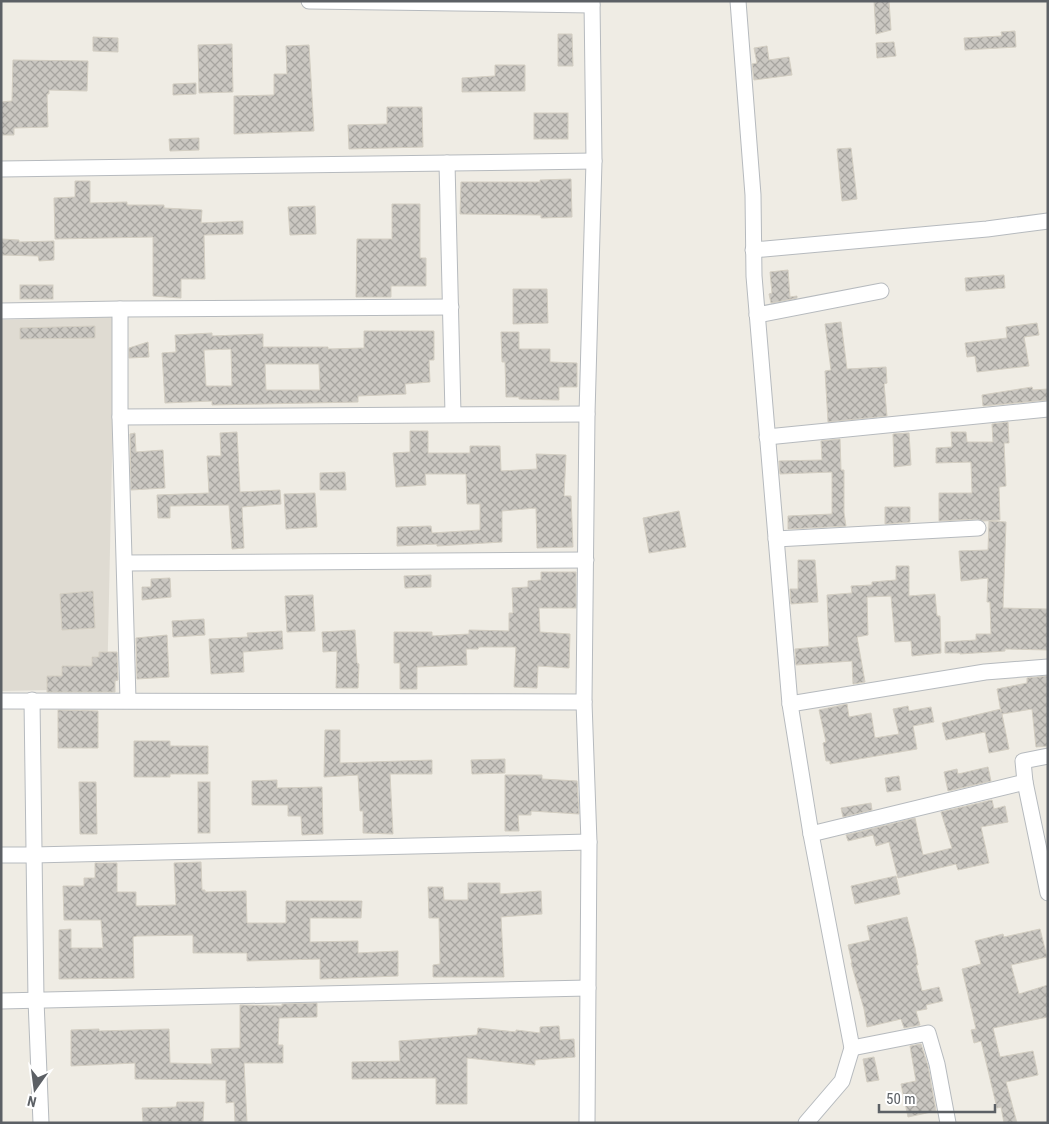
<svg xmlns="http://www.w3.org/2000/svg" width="1049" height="1124" viewBox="0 0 1049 1124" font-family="'Roboto Condensed',sans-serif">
<defs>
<pattern id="building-cross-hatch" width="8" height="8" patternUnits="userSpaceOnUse" patternTransform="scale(1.25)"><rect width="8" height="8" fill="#cac7c1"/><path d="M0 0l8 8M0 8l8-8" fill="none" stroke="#a7a5a0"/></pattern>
</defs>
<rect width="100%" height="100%" fill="#efece4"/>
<!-- education -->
<polygon fill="#dfdbd2" points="115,317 107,689 1,691 1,320"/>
<!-- building -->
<g fill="url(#building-cross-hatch)" stroke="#d3cec2" fill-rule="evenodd">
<polygon points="874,1 889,1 891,30 876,34"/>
<polygon points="1015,31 1016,47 965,50 964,38 1002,36 1001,32"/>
<polygon points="558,34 572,34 573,66 558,66"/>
<polygon points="93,37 118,38 118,52 93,51"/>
<polygon points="894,42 896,56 877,58 876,43"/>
<polygon points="232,44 233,92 199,93 198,45"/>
<polygon points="309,45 314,131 234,134 234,96 274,95 274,74 287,74 286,46"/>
<polygon points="767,46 769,60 789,57 792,75 754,80 752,64 757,63 754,48"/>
<polygon points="13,60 88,61 87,91 49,90 49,94 47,94 48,127 14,128 14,135 1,135 1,102 12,101"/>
<polygon points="495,65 525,65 525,91 462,92 462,78 495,76"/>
<polygon points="196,83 196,94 173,95 173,84"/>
<polygon points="387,107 422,107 423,147 349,149 348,125 387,124"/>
<rect x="534" y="113" width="34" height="26"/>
<polygon points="199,138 199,150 170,151 169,139"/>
<polygon points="851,148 857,199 842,201 837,149"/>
<polygon points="571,179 572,217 541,218 541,215 460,214 461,182 540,182 540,180"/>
<polygon points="75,181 90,181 90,203 127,202 127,205 164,205 164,208 202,210 201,223 243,221 243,234 204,235 205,279 181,279 181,298 153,296 153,237 55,239 54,198 75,197"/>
<polygon points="392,204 420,204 420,258 426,258 426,286 391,286 391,297 356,297 357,239 392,239"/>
<polygon points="315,206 316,234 290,235 288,207"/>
<polygon points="1,239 19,240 19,242 54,241 54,260 39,261 38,256 1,255"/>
<polygon points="788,270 790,297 797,296 797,298 771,303 769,294 772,293 770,272"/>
<polygon points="1004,275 1005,288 966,291 965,278"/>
<rect x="20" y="285" width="33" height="14"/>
<polygon points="513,289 547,289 548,323 513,324"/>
<polygon points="841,322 847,369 886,367 887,383 884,384 887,416 828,422 825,371 831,370 825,324"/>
<polygon points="1037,323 1039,335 1024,337 1029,366 977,372 975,356 967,357 965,343 1007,338 1006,327"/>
<polygon points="95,326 95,338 20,339 20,328"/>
<path d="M 364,331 L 434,331 L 434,360 L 429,360 L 430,382 L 405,384 L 406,394 L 358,396 L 358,402 L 212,405 L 212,401 L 165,403 L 162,353 L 176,352 L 175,335 L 212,333 L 212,336 L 263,334 L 263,347 L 328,347 L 328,349 L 364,348 ZM 231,349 L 232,386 L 206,386 L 204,350 ZM 265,364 L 319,364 L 320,390 L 266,390 Z"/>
<polygon points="501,332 519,332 519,349 550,349 550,362 577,363 577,387 559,387 559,400 519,399 519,397 506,397 505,362 502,362"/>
<polygon points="148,342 149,357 129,358 129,348"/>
<polygon points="1032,387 1033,390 1048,389 1048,400 983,406 982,395"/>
<polygon points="1008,422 1009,443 1004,443 1006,486 999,487 1000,520 983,521 977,519 939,521 939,493 972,493 971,462 936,463 936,448 952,447 951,432 966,432 967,442 993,442 992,424"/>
<polygon points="410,431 428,431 428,453 470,453 470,446 500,446 501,471 537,469 536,454 566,455 564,496 571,496 573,547 537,548 536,508 502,511 502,542 437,546 437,544 397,546 397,527 431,526 432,533 480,530 480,504 467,504 466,474 425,474 426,485 396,487 393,453 410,452"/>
<polygon points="237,432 240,492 280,490 281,504 242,507 244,548 232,549 229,505 170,506 170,518 158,518 157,495 209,493 207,456 221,456 220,433"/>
<polygon points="135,433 136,452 163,450 165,488 131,490 130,434"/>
<polygon points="909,433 911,465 894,467 893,434"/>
<polygon points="840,439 841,470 844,470 844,513 846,526 788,529 788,516 832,514 832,472 780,474 779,461 822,460 821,441"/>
<polygon points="345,472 346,490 320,490 320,473"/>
<polygon points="315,493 317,527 286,529 284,494"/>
<polygon points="885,507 910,507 910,522 885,524"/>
<polygon points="679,511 686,547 649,553 643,518"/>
<polygon points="989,521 1006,522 1003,608 1048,609 1048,650 1005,649 1005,651 960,654 960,653 945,653 945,642 976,640 976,634 991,634 990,602 987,602 988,578 961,581 959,551 988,550"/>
<polygon points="798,560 815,560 818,602 791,604 790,589 798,589"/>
<polygon points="896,566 909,566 909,596 935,594 937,616 940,616 941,653 912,656 911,641 895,642 891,596 867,597 868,635 857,637 865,682 853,684 852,661 796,665 795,649 829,646 827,595 852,593 851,586 872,585 872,582 896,580"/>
<polygon points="541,572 576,572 576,608 539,608 540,632 570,634 569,668 538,666 537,688 514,687 516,647 479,647 478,649 466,649 467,665 417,667 417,689 400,689 400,663 394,663 394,632 432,632 432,636 469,634 469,630 509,631 509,613 513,613 512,588 528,587 528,581 541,580"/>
<polygon points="431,575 431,587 405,588 404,576"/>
<polygon points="170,578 171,597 142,600 142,587 151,587 151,579"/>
<polygon points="93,591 95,628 62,630 60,594"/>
<polygon points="313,595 315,631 287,632 285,596"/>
<polygon points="204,619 205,635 173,637 172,621"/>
<polygon points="355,630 357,663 359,664 358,688 336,688 337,651 323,652 322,632"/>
<polygon points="282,631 283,649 243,652 244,672 211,674 209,639 248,637 247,633"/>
<polygon points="167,635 169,677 137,679 136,638"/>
<polygon points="99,652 117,652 118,680 115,681 115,692 47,692 47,676 62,676 62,666 92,666 92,657 99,657"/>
<polygon points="1048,676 1048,746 1036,747 1032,709 1002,714 1009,749 989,753 985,732 946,740 942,723 1001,709 1001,712 997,689 1027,683 1027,678"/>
<polygon points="847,704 849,717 871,713 875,738 899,734 893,709 908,706 909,711 931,707 934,722 913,726 917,749 830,764 830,761 826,761 823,743 826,742 819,710"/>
<polygon points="58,710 98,711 98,748 58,748"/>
<polygon points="325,730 340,730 340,763 432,760 432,774 390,774 393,834 363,833 363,811 360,811 358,775 324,777"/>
<polygon points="134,741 170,741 170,746 208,746 208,774 170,774 170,777 134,777"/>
<polygon points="505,759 505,773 472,774 471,760"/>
<polygon points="988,767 991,781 948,791 944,772 957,769 958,774"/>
<polygon points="505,775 542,775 542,779 577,781 579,814 531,811 531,815 518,815 519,831 505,831"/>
<polygon points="899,776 901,790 887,792 885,778"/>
<polygon points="277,780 277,788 322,787 323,834 302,835 301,816 288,816 288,805 252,805 252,781"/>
<polygon points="79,782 96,782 97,834 80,834"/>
<rect x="198" y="782" width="12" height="51"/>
<polygon points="992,800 994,809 1005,806 1008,822 981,827 989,863 958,870 956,864 898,878 889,842 876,846 873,835 848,841 846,835 915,818 923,855 952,848 941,812"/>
<polygon points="871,803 872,810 843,817 841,808"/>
<polygon points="201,862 202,890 205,890 205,892 246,891 247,923 286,923 286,901 362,901 361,918 310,918 310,942 358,941 358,953 398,951 398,976 320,979 320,959 247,961 247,953 193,953 193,935 137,936 133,937 134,978 59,979 59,930 71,929 71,948 103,948 101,920 64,920 63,886 84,886 84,878 95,878 95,863 117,863 117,892 136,892 136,906 176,905 174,863"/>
<polygon points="896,876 900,894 855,904 851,886"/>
<polygon points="468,883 500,883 500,894 541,891 542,914 501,917 504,977 433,977 433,965 440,964 439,918 429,918 428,887 443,887 444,900 468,900"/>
<polygon points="907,917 915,948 918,965 916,965 922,991 939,987 943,1001 926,1005 927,1009 916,1011 920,1025 904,1028 901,1019 867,1027 864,1009 851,963 852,963 848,945 870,940 867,926"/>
<polygon points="1040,929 1047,957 1011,965 1019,994 1048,985 1048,1017 993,1028 1000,1057 1033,1051 1038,1075 1006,1082 1017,1123 1004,1123 1001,1107 997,1108 981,1041 974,1043 971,1030 976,1029 962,969 981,964 975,941 1003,934 1004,937"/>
<polygon points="317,1003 317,1017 279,1018 278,1045 283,1045 283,1063 244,1063 247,1122 235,1122 234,1102 226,1103 226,1080 135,1079 135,1063 71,1066 71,1030 99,1029 99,1031 169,1029 170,1063 212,1064 211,1049 240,1048 240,1005 282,1006 282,1004"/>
<polygon points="559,1026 560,1040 574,1039 575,1057 535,1060 535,1065 467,1058 467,1104 436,1104 436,1078 352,1079 352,1062 400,1061 399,1041 477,1035 478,1028 516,1032 516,1030 540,1033 540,1027"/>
<polygon points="921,1044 928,1066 936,1111 908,1117 901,1084 916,1081 910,1046"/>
<polygon points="874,1057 879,1080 867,1082 863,1059"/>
<polygon points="177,1102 204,1102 203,1122 143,1122 142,1108 176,1107"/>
</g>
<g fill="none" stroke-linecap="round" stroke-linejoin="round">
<defs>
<g id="street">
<polyline points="309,1 592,5"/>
<polyline points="738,1 753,195 754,276 790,704 811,834 852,1048 842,1081 806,1123"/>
<polyline points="447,163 453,414"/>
<polyline points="1,169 594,161"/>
<polyline points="753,250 987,229 1048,221"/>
<polyline points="120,309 120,417 128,700"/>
<polyline points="1,311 120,309 451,307"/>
<polyline points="757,315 881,291"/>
<polyline points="120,417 587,414"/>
<polyline points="767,437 1048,409"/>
<polyline points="776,539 978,528"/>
<polyline points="125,563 586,560"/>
<polyline points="32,700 36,1000 41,1123"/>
<polyline points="1,701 584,702"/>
<polyline points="790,704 985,672 1048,667"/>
<polyline points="1025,782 1023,761 1048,756"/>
<polyline points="811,834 1025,782 1048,893"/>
<polyline points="1,855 33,855 589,842"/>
<polyline points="1,1001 588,988"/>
<polyline points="852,1048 928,1033 937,1064 948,1123"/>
<polyline points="587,1123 589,842 584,702 587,414 594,161 592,1"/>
</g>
</defs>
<!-- street casing -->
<use href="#street" stroke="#b6babe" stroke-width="17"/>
<!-- street -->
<use href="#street" stroke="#fff" stroke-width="15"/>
</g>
<!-- border -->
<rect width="1049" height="1124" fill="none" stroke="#5c6065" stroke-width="5"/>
<!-- north arrow -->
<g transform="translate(35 1089) rotate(194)" stroke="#ffffff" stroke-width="4" paint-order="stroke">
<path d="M0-4L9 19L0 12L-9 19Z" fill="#5c6065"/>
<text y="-8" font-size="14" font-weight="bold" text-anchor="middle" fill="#5c6065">N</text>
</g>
<!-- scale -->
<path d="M879 1104v8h116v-8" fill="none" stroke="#5c6065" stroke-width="2.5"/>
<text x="886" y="1104" font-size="15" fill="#5c6065" stroke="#ffffff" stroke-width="4" paint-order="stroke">50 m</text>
</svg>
